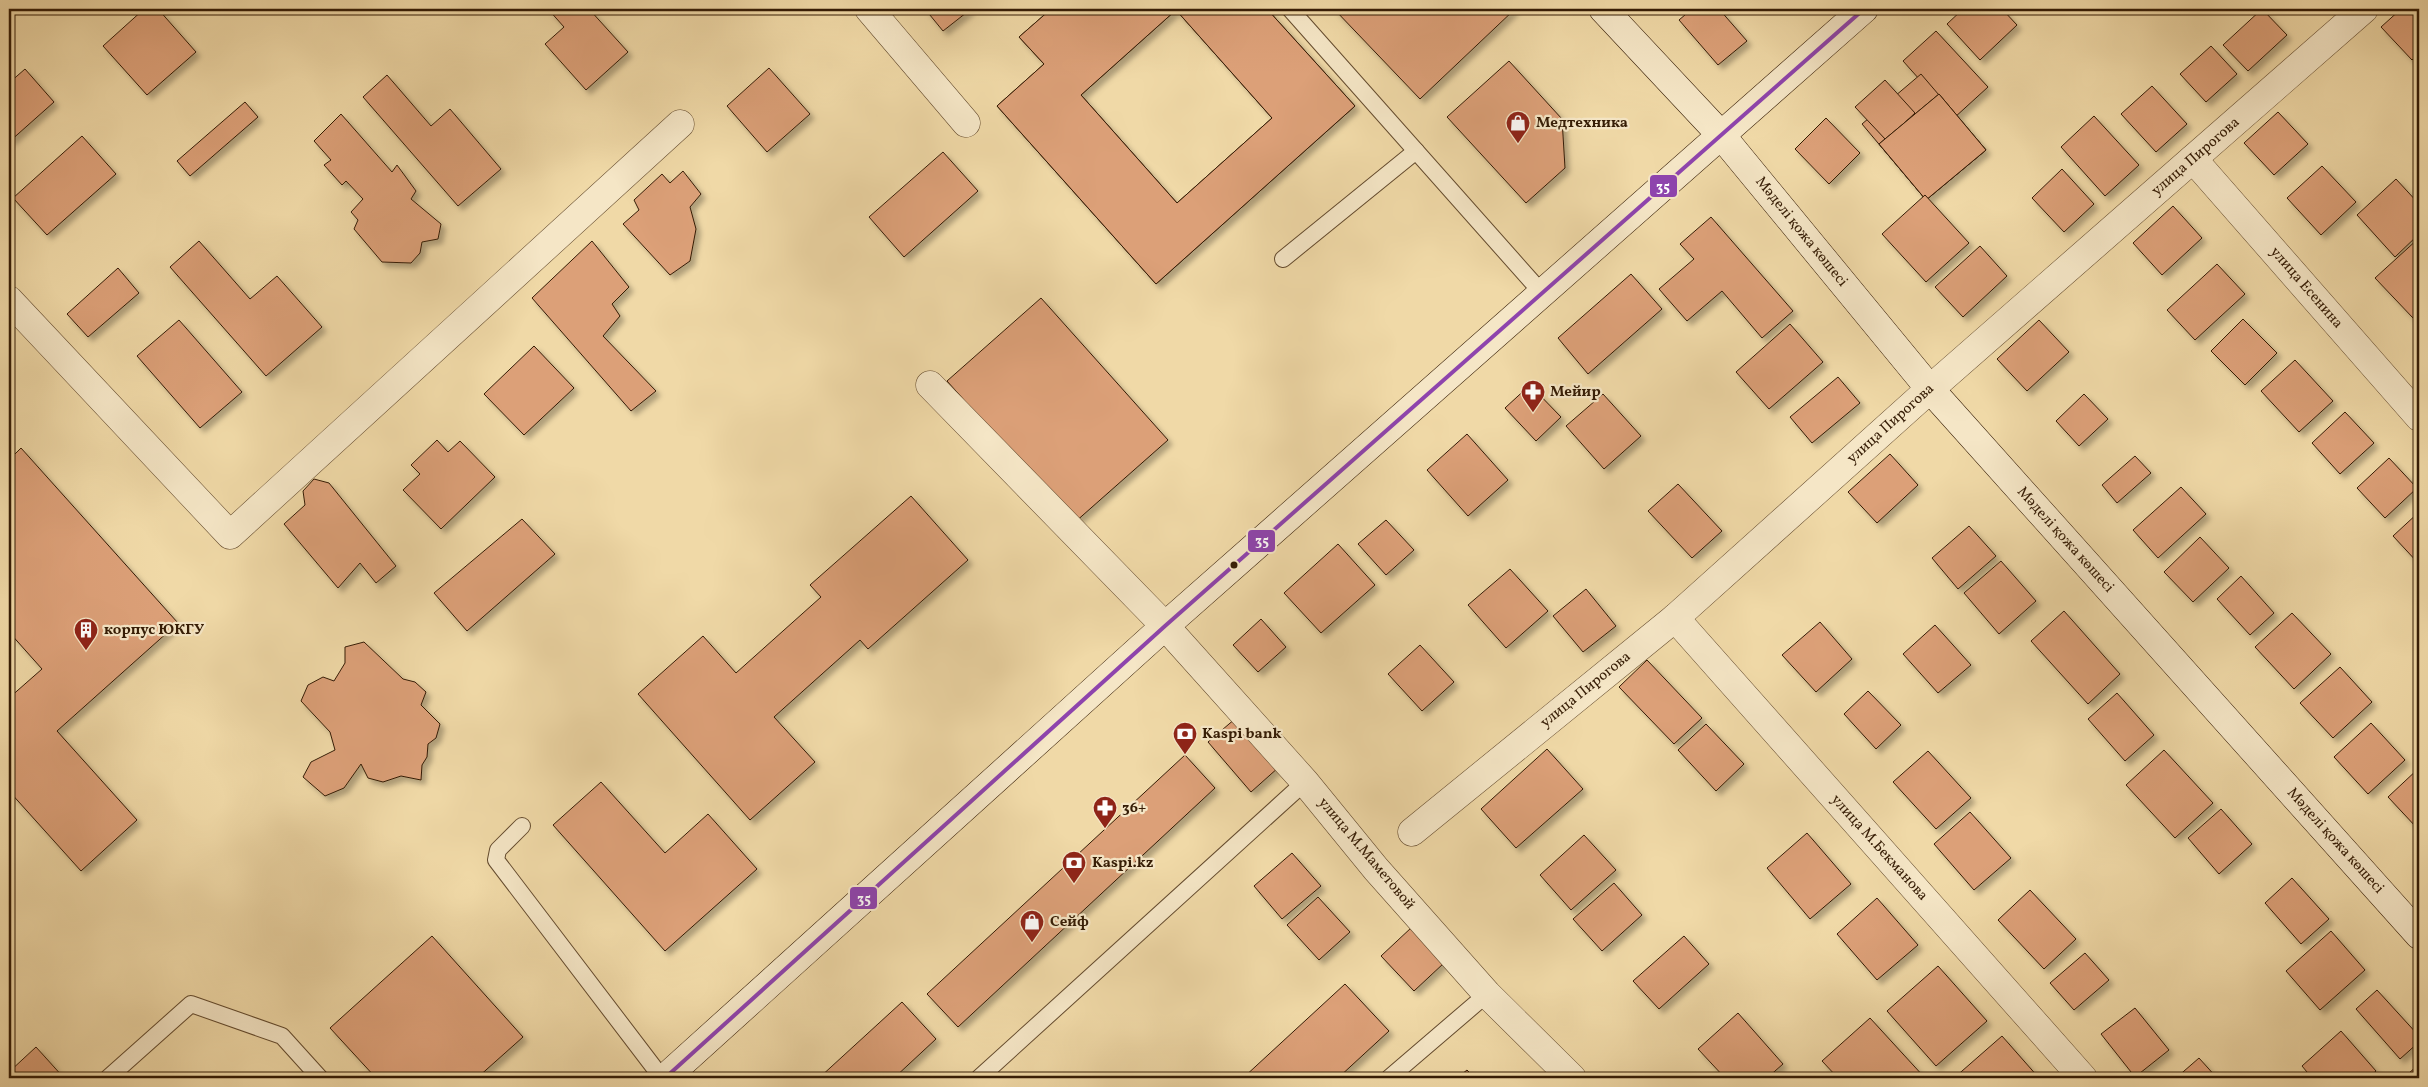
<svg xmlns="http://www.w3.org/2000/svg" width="2428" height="1087" viewBox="0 0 2428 1087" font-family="Vollkorn,serif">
<defs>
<filter id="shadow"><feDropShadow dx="4.5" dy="4.5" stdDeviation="2.5" flood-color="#0004"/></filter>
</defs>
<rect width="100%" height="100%" fill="#f0d9a7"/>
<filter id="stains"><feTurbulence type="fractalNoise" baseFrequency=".004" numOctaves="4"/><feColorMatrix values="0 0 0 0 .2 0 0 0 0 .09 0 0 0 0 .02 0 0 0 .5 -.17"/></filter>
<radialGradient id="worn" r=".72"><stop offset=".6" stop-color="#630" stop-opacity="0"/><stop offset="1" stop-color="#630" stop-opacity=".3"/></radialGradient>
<!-- building -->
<g fill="#dca078" stroke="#351c05" fill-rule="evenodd" filter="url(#shadow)">
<polygon points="144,9 158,9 196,52 147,95 103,46"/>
<polygon points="548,9 589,9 628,52 586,90 545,44 564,27"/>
<polygon points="925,9 971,9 943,31"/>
<path d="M 1051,9 L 1267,9 L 1355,106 L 1156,284 L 997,106 L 1044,64 L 1019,37 ZM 1176,10 L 1272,118 L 1177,203 L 1081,95 Z"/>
<path d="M 1051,9 L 1267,9 L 1355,106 L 1156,284 L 997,106 L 1044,64 L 1019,37 ZM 1176,10 L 1272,118 L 1177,203 L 1081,95 Z"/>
<polygon points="1334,9 1515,9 1420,99"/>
<polygon points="1692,9 1719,9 1747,41 1718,65 1679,20"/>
<polygon points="1963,9 2002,9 2017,25 1980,60 1947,24"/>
<polygon points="2262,9 2287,35 2248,71 2223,45"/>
<polygon points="2401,9 2419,9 2419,53 2412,60 2381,27"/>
<polygon points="1936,31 1988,87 1954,118 1903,61"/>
<polygon points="2211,46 2237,74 2206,102 2180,74"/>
<polygon points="1509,61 1562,119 1565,168 1526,203 1447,117"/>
<polygon points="769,68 810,114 767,152 727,106"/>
<polygon points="25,69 54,102 9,142 9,83"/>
<polygon points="1921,74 1986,150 1926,200 1862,124"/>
<polygon points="387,75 431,126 450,109 501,169 458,206 363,97"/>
<polygon points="1885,80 1915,113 1886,140 1855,107"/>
<polygon points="2152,86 2187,124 2156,152 2121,114"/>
<polygon points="1939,94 1986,150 1926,200 1879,144"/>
<polygon points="1939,94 1986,150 1926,200 1879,144"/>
<polygon points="245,102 258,117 190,176 177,161"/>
<polygon points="2278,112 2308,144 2274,175 2244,143"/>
<polygon points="341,114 392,172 397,165 416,191 411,199 441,224 438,239 422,242 420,253 411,263 382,262 354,229 358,220 351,212 363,199 346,181 342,185 324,165 331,160 314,141"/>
<polygon points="2094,116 2139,165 2105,196 2061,147"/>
<polygon points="1826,118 1860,153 1829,184 1795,149"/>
<polygon points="82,136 116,174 47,235 13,198"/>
<polygon points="943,152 978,191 904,257 869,217"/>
<polygon points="2322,166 2356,202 2321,235 2287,198"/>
<polygon points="2062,169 2094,204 2064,232 2032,198"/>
<polygon points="683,171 701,194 690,207 696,229 690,261 670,275 623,224 639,210 634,200 662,174 670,183"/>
<polygon points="2396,179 2419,204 2419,234 2395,257 2357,215"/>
<polygon points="1925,195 1969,243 1926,282 1882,234"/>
<polygon points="2173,206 2202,238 2162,275 2133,243"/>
<polygon points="1711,217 1793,311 1762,338 1722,291 1687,321 1659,289 1694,259 1680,244"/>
<polygon points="2419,238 2419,313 2413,318 2375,278"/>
<polygon points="199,241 250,299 277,276 322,327 266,376 170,267"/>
<polygon points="592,241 629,287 612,304 620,316 603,336 656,391 631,411 532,298"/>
<polygon points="1980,246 2007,276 1963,317 1935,287"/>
<polygon points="2217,264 2245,294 2195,340 2167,310"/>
<polygon points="118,268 139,293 88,337 67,314"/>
<polygon points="1631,274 1662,309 1588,374 1558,338"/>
<polygon points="1041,298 1168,440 1074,523 947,381"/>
<polygon points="2243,319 2277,353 2245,385 2211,351"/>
<polygon points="179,320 242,392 200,428 137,356"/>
<polygon points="2039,320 2069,352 2027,391 1997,359"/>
<polygon points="1790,324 1823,362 1769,409 1736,372"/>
<polygon points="534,346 574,388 524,435 484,394"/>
<polygon points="2295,360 2333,401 2299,432 2261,391"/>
<polygon points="1838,377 1860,403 1812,443 1790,417"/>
<polygon points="1530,385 1561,417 1536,441 1505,408"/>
<polygon points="1603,394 1641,436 1604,469 1566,426"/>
<polygon points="2084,394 2108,419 2079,446 2056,421"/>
<polygon points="2345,412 2374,443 2340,474 2312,443"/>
<polygon points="1467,434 1508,480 1468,516 1427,470"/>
<polygon points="437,440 448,452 460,441 495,477 441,529 403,490 420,474 411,465"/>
<polygon points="21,448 178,623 57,731 137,820 81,871 9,791 9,698 42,669 9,632 9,460"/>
<polygon points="1890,454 1918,485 1877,523 1848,492"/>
<polygon points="2135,456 2151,473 2117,503 2102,485"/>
<polygon points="2389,458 2417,488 2385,518 2357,488"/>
<polygon points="314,479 329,483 396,566 376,583 360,563 338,588 284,524 305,505 303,491"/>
<polygon points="1678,484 1722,531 1692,558 1648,511"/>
<polygon points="2181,487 2206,514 2158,558 2133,530"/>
<polygon points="911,496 968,560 868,649 860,640 774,717 815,762 750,820 638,694 703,636 736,673 821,597 810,585"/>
<polygon points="2419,512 2419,564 2393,536"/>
<polygon points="522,519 555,554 467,631 434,593"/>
<polygon points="1386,520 1414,550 1386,575 1358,544"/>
<polygon points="1969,526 1996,556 1958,589 1932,558"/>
<polygon points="2200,537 2229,568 2193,602 2164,572"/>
<polygon points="1338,544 1375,585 1321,633 1284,593"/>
<polygon points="2001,561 2036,601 1999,634 1964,593"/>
<polygon points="1510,569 1548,611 1506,648 1468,605"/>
<polygon points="2241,576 2274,613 2250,635 2217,599"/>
<polygon points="1586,589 1616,626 1583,652 1553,616"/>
<polygon points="2064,611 2120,674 2088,704 2031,641"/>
<polygon points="2292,613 2331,654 2294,689 2255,647"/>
<polygon points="1261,619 1286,647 1258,672 1233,645"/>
<polygon points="1820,622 1852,659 1816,692 1782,655"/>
<polygon points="1935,625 1971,665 1938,693 1903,654"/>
<polygon points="364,642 403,679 415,682 426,692 421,705 440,724 436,738 428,744 427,757 422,765 421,780 401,776 383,782 368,778 361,764 344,788 325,796 303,777 311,762 335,750 330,732 301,701 308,685 323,677 334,681 345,663 345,647"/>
<polygon points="1420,645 1454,682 1422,711 1388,674"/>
<polygon points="1647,660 1702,718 1674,744 1619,687"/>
<polygon points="2340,667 2372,702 2333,738 2300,703"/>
<polygon points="1868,691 1901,725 1876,749 1844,714"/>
<polygon points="2117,693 2154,735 2125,761 2088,719"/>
<polygon points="1236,718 1279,767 1251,792 1208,742"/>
<polygon points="2371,723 2405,760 2368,794 2334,757"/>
<polygon points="1706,724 1744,764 1716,791 1678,750"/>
<polygon points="1547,749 1583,789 1516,848 1481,809"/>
<polygon points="2164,750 2213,803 2175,838 2126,785"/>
<polygon points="1928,751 1971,798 1936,829 1893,782"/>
<polygon points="1185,755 1215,788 958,1027 927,994"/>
<polygon points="2419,768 2419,825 2417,828 2388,797"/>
<polygon points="601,782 665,853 708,814 757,869 665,951 553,825"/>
<polygon points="2221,809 2252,844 2219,874 2188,838"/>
<polygon points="1970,812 2011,858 1974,890 1934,844"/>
<polygon points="1807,833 1851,884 1810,919 1767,868"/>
<polygon points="1584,835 1616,870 1571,910 1540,875"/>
<polygon points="1292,853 1321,886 1282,919 1254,886"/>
<polygon points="2292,878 2329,919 2301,944 2265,903"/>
<polygon points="1614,883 1642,915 1602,951 1573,919"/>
<polygon points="2030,890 2076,939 2044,969 1998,920"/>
<polygon points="1318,897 1350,932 1319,960 1287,925"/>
<polygon points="1877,898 1918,945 1877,980 1837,934"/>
<polygon points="1412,927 1444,963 1414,991 1381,956"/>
<polygon points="2331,931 2365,970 2320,1010 2286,971"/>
<polygon points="432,936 523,1037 477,1078 376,1078 330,1028"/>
<polygon points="1684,936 1709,964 1659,1009 1633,981"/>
<polygon points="2085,953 2109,980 2074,1010 2050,983"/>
<polygon points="1938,966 1987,1021 1936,1066 1887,1011"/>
<polygon points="1345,984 1389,1031 1338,1078 1243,1078"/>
<polygon points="2377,990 2419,1036 2419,1042 2400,1059 2356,1009"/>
<polygon points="902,1002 936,1039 894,1078 819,1078"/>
<polygon points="2135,1008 2169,1050 2135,1077 2101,1034"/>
<polygon points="1738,1013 1783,1064 1767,1078 1725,1078 1698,1049"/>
<polygon points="1870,1018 1925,1078 1838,1078 1822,1061"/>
<polygon points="2341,1031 2376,1071 2368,1078 2312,1078 2302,1066"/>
<polygon points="2002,1036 2039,1078 1954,1078"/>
<polygon points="36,1047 64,1078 9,1078 9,1072"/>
<polygon points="2199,1058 2217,1078 2176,1078"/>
<polygon points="2419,1064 2419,1078 2412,1078 2408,1074"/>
<polygon points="1467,1070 1475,1078 1457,1078"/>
</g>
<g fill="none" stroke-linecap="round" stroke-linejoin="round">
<defs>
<g id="service">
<polyline points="1290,9 1542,293"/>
<polyline points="1283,259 1416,151"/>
<polyline points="522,826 498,850 496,860 662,1078"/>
<polyline points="108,1078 191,1004 282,1036 320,1078"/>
<polyline points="979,1078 1305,782"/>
<polyline points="1389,1078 1487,994"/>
</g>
<g id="minor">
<polyline points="869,9 966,123"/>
<polyline points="2193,159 2419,417"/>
<polyline points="9,300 230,535 680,124"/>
<polyline points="930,385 1165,626 1305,782 1376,869 1487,994 1572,1078"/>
<polyline points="1675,618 2083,1078"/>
<polyline points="1412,832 1675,618 1930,389 2364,9"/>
</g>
<g id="secondary">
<polyline points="1603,9 1721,135 1930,389 2419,935"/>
<polyline points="665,1078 1165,626 1864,9"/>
</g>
</defs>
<!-- service casing -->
<use href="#service" stroke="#644b2e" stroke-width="18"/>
<!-- minor casing -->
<use href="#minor" stroke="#644b2e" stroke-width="29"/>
<!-- secondary casing -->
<use href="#secondary" stroke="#351c05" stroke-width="29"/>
<!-- service -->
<use href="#service" stroke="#f5e6c6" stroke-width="16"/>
<!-- minor -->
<use href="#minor" stroke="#f5e6c6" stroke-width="28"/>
<!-- secondary -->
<use href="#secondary" stroke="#f5e6c6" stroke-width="28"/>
<defs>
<polyline id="bus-1" points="665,1078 1165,626 1864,9"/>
</defs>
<!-- bus-1 casing -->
<use href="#bus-1" stroke="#f5e6c6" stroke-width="8"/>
<!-- bus-1 -->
<use href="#bus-1" stroke="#8e44ad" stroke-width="4"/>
</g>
<!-- icons -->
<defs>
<symbol id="shop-pin" viewBox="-11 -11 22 30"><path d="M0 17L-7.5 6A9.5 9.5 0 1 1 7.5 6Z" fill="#8f2418" stroke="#f5e6c6"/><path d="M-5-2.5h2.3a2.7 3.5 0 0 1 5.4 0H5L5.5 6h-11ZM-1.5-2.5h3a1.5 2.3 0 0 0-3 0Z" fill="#fff"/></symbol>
<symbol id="pharmacy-pin" viewBox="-11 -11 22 30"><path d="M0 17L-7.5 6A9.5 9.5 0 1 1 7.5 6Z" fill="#8f2418" stroke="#f5e6c6"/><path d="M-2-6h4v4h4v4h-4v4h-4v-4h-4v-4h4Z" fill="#fff"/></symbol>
<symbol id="building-pin" viewBox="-11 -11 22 30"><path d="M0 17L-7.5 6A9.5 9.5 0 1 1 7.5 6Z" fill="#8f2418" stroke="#f5e6c6"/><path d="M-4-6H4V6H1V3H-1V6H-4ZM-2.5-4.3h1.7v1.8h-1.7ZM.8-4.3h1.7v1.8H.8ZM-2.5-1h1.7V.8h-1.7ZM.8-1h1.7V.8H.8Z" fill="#fff"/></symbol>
<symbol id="bank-pin" viewBox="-11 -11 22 30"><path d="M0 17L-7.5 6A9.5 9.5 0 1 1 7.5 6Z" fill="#8f2418" stroke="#f5e6c6"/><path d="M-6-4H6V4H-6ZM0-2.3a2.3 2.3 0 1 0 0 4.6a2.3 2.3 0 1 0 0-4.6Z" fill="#fff"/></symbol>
</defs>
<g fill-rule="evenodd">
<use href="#shop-pin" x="1504" y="109" width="28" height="38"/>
<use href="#pharmacy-pin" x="1519" y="378" width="28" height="38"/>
<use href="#building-pin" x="72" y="616" width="28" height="38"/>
<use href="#bank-pin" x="1171" y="720" width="28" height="38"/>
<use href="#pharmacy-pin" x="1091" y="794" width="28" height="38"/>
<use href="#bank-pin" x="1060" y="849" width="28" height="38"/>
<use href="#shop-pin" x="1018" y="908" width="28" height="38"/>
</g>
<!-- markers -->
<circle fill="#351c05" stroke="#f5e6c6" stroke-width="2" cx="1234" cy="565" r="4.5"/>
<g text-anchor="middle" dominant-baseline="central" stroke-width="4.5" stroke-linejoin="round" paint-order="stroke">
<!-- poi labels -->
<g font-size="15" font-weight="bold" fill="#351c05" stroke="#f5e6c6" text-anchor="start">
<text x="1536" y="123">Медтехника</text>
<text x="1550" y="392">Мейир</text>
<text x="104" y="630">корпус ЮКГУ</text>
<text x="1202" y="734">Kaspi bank</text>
<text x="1122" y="808">36+</text>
<text x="1092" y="863">Kaspi.kz</text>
<text x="1050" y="922">Сейф</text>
</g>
<!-- street labels -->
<g font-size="15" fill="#351c05" stroke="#f5e6c6">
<text transform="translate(2196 157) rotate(-41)">улица Пирогова</text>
<text transform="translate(1801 232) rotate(51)">Мәделі қожа көшесі</text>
<text transform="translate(2306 288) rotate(49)">улица Есенина</text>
<text transform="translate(1891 424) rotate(-42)">улица Пирогова</text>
<text transform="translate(2065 540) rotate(48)">Мәделі қожа көшесі</text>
<text transform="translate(1586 690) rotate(-39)">улица Пирогова</text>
<text transform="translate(2335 841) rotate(48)">Мәделі қожа көшесі</text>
<text transform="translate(1879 848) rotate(48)">улица М.Бекманова</text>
<text transform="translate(1366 854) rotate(50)">улица М.Маметовой</text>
</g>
</g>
<g stroke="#f5e6c6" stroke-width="2">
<rect x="1649" y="174" width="29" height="24" rx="5" fill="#8e44ad"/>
<rect x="1247" y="529" width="29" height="24" rx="5" fill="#8e44ad"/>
<rect x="849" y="886" width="29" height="24" rx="5" fill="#8e44ad"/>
</g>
<g font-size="14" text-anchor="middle" font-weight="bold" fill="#fff">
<text x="1663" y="191">35</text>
<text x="1262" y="545">35</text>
<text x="864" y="903">35</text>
</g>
<!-- margin -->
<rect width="2428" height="1087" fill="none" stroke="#f0d9a7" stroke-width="30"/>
<rect x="10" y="10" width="2408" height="1067" fill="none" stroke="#351c05" stroke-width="2.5"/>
<rect x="15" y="15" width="2398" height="1057" fill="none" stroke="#351c05"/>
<rect width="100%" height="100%" filter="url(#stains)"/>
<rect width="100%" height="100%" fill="url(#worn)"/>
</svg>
